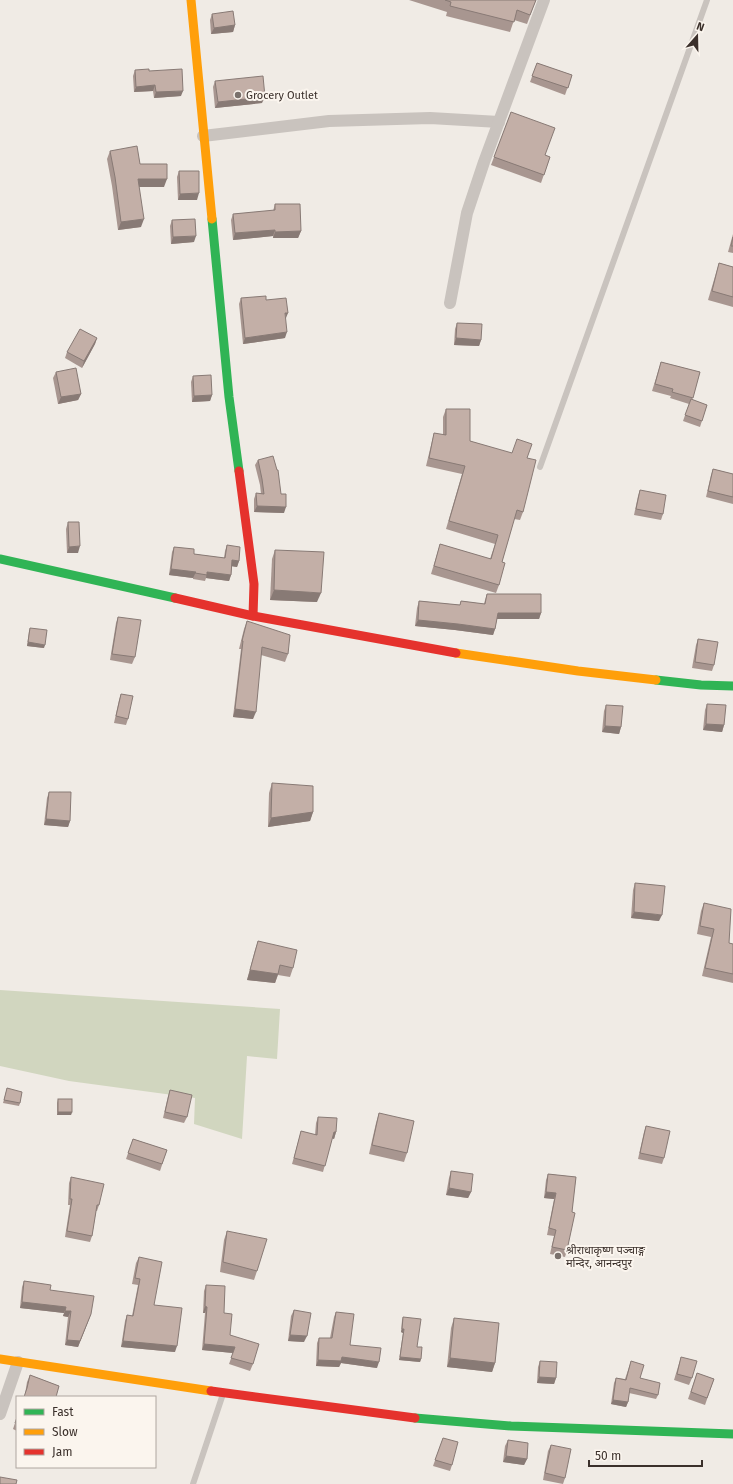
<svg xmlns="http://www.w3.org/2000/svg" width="733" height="1484" viewBox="0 0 733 1484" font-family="'Fira Sans','Noto Sans Devanagari',sans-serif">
<rect width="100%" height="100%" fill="#f0ebe5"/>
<!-- green -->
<polygon fill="#d1d6bf" points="0,990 280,1009 277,1059 247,1056 242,1139 194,1124 195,1098 69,1081 0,1066"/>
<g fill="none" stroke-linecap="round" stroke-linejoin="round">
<!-- lane -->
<g stroke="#c9c3be" stroke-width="6">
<polyline points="540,467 707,0"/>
<polyline points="193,1484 223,1394"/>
</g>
<!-- street -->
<g stroke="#c9c3be" stroke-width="12">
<polyline points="203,136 329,121 430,118 499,122"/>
<polyline points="450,303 467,213 484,162 544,0"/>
<polyline points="0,1414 18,1362"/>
</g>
<!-- fast -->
<g stroke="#30b455" stroke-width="9">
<polyline points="212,219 229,397 239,471"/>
<polyline points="0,559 175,598"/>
<polyline points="656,680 701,685 733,686"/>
<polyline points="415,1418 511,1426 733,1434"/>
</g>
<!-- slow -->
<g stroke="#ff9f0a" stroke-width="9">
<polyline points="191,0 212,219"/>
<polyline points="456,653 578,671 656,680"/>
<polyline points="0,1359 211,1391"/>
</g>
<!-- jam -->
<g stroke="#e5322d" stroke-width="9">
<polyline points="239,471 254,584 253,616"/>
<polyline points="175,598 253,616 456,653"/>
<polyline points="211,1391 415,1418"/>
</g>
</g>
<!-- wall -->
<g fill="#a89690">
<polygon points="409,0 536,0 527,24 514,20 510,32 446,16 447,12"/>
<polygon points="212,14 235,25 233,32 211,34 210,20"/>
<polygon points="537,63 572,75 565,95 530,82"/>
<polygon points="135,70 149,71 181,96 154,98 153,91 134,92 133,76"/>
<polygon points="215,81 262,103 215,108 213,87"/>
<polygon points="511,112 545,155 550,157 541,183 491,165"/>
<polygon points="110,151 140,164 164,187 139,187 141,227 118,230 112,186 107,159"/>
<polygon points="179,171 197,200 178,200 177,177"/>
<polygon points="275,204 301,231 298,238 273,238 273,236 233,240 231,220 233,214 273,211"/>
<polygon points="172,220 194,242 171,244 170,226"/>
<polygon points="733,234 733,253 728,252"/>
<polygon points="719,263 733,267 733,307 708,300 716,273"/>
<polygon points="241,298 266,300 285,318 285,338 243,344 239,304"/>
<polygon points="457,323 481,340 479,346 454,345 455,329"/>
<polygon points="97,338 95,344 82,368 65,358 67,352"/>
<polygon points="661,362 700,372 692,400 707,405 700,427 683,421 689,404 670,398 671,396 652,391"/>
<polygon points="56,372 81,394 78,400 58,404 53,378"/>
<polygon points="193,376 212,395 210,401 192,402 191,382"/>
<polygon points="446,409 470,441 527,458 523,512 520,520 514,519 502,562 499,585 496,593 431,574 440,544 490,559 495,544 446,529 462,474 426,466 432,441 434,433 443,435 443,417"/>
<polygon points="258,460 284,513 254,512 254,499 256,493 261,494 260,485 255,465"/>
<polygon points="713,469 733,474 733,504 706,497 711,475"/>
<polygon points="640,490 663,514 661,520 634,515 638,496"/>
<polygon points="68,522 78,553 67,553 66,529"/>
<polygon points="227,545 239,561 237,567 232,566 231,575 229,581 206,578 205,581 193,579 193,578 169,575 172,552 174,547 194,554 224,558 225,551"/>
<polygon points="275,550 317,602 270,600 272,559"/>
<polygon points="487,594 541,613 539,619 497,619 495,629 493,635 455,630 415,626 417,608 419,601 460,605 461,601 484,604 485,600"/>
<polygon points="118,617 135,657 132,664 110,660 116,623"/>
<polygon points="247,621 288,654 285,662 261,655 253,719 233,717 241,649 239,649 244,629"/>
<polygon points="30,628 44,648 27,646 29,631"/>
<polygon points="698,639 714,665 712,671 692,668 696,645"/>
<polygon points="121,694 128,719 126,725 114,723 119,700"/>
<polygon points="707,704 724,725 722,732 703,730 705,710"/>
<polygon points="606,705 621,727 619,734 602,732 604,711"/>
<polygon points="272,783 313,812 310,821 268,827 269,793"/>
<polygon points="49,792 70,821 68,827 44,825 47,798"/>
<polygon points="635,883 659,921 631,918 633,890"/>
<polygon points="704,903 729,943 733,944 733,983 702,976 711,937 697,934 701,911"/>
<polygon points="258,941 293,968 290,977 278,975 275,983 247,980 255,950"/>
<polygon points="7,1088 20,1103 19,1106 3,1103"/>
<polygon points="170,1090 187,1117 184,1123 163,1118 168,1096"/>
<polygon points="58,1099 72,1112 71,1115 57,1115 57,1103"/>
<polygon points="379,1113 407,1153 404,1162 369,1154 376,1123"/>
<polygon points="318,1117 336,1132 334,1139 332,1138 323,1172 292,1164 301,1131 315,1135 316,1123"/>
<polygon points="646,1126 664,1158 662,1164 638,1159 644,1132"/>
<polygon points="133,1139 167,1150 160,1171 126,1159"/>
<polygon points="451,1171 471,1192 468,1198 446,1195 449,1178"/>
<polygon points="548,1174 576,1177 567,1250 565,1257 550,1254 554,1236 547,1235 554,1199 544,1198 546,1180"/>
<polygon points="71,1177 99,1205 97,1211 96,1211 92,1236 90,1242 65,1237 70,1205 68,1205 69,1183"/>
<polygon points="227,1231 257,1271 254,1280 220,1272 224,1240"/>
<polygon points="139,1257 154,1305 175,1352 121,1347 125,1321 127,1315 132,1316 138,1285 132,1284 136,1263"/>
<polygon points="24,1281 50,1290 91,1314 78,1347 65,1345 68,1317 63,1316 64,1313 20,1308 22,1287"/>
<polygon points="206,1285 224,1313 230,1335 253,1364 250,1371 229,1364 233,1353 202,1350 205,1313 203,1313 204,1291"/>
<polygon points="294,1310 304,1342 288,1341 291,1316"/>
<polygon points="336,1312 350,1345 377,1368 341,1363 339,1367 316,1366 317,1343 319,1338 330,1338 334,1317"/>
<polygon points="403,1317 417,1347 421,1359 420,1362 399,1360 403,1333 401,1332 402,1320"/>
<polygon points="454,1318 495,1363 492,1372 447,1367 451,1328"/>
<polygon points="681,1357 692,1378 689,1385 674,1380"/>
<polygon points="540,1361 556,1378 554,1384 537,1383 538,1367"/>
<polygon points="631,1361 640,1378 658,1395 656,1399 629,1393 628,1402 626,1407 611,1404 614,1383 616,1378 625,1379"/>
<polygon points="697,1373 714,1379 705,1405 688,1399"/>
<polygon points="30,1375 59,1386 25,1394 27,1382"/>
<polygon points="17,1417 17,1431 13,1429"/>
<polygon points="443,1438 452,1465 450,1471 433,1466"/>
<polygon points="508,1440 527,1459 524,1465 503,1462 505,1446"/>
<polygon points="551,1445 565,1478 563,1484 543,1480 548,1451"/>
</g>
<!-- shaded-wall -->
<g fill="#887a75">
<polygon points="235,25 233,32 211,34 214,28"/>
<polygon points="155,85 153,91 134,92 136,87"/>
<polygon points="183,91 181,96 154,98 156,92"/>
<polygon points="265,97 262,103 215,108 218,102"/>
<polygon points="138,179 167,179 164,187 135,187"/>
<polygon points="199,193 197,200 178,200 180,194"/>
<polygon points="144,219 141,227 118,230 121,222"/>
<polygon points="275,230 273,236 233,240 235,233"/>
<polygon points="301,231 298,238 273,238 275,232"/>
<polygon points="196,236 194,242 171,244 173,237"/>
<polygon points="285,313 288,313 286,318"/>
<polygon points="287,332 285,338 243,344 245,338"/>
<polygon points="97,338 95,344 82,368 84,361"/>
<polygon points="456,338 481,340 479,346 454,345"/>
<polygon points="81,394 78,400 58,404 61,397"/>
<polygon points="212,395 210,401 192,402 194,396"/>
<polygon points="257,506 286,507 284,513 254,512"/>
<polygon points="80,546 78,553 67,553 69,547"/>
<polygon points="232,560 239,561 237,567 230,566"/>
<polygon points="171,569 196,572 193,578 169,575"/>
<polygon points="207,572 231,575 229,581 206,578"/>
<polygon points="274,590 321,593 317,602 270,600"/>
<polygon points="498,613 541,613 539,619 495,619"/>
<polygon points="418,620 458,624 495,629 493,635 455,630 415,626"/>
<polygon points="28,642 45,645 44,648 27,646"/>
<polygon points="235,709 256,712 253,719 233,717"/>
<polygon points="706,724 724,725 722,732 703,730"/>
<polygon points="605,726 621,727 619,734 602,732"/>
<polygon points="313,812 310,821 268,827 271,818"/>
<polygon points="46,819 70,821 68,827 44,825"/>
<polygon points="634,912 662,915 659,921 631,918"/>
<polygon points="250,970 278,974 275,983 247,980"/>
<polygon points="58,1112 72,1112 71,1115 57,1115"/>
<polygon points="334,1132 336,1132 334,1139 332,1138"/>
<polygon points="449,1188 471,1192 468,1198 446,1195"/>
<polygon points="546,1192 556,1193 554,1199 544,1198"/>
<polygon points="22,1302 66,1307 64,1313 20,1308"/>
<polygon points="205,1306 207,1307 205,1313 203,1313"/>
<polygon points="65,1311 71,1311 68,1317 63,1316"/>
<polygon points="91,1314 78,1347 65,1345 67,1340"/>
<polygon points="402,1329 404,1329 403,1333 401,1332"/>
<polygon points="290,1335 307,1336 304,1342 288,1341"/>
<polygon points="123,1341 177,1346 175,1352 121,1347"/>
<polygon points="204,1344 235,1347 233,1353 202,1350"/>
<polygon points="342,1357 379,1362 377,1368 341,1363 339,1367 316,1366 318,1360"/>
<polygon points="400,1357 421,1359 420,1362 399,1360"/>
<polygon points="450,1358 495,1363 492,1372 447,1367"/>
<polygon points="539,1377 556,1378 554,1384 537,1383"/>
<polygon points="613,1400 628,1402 626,1407 611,1404"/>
<polygon points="506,1456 527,1459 524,1465 503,1462"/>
</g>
<!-- building -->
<g fill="#c3afa7" stroke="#887a75">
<polygon points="445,0 536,0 530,15 517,10 514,22 450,6 451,2"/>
<polygon points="233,11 235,25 214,28 212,14"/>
<polygon points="537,63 572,75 568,88 532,76"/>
<polygon points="149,69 149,71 182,69 183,91 156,92 155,85 136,87 135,70"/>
<polygon points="263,76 265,97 218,102 215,81"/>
<polygon points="511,112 555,128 545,155 550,157 544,175 494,157"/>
<polygon points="137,146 140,164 167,164 167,179 138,179 144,219 121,222 115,177 110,151"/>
<polygon points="179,171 199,171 199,193 180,194"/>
<polygon points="275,204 300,204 301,231 275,232 275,230 235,233 233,214 275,210"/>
<polygon points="195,219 196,236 173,237 172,220"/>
<polygon points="733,237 733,246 731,246"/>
<polygon points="719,263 733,267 733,297 712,291"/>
<polygon points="266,296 266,300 286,298 288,313 285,313 287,332 245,338 241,298"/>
<polygon points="457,323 482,324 481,340 456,338"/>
<polygon points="80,329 97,338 84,361 67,352"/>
<polygon points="661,362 700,372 693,398 672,392 673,389 655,384"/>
<polygon points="76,368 81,394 61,397 56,372"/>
<polygon points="211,375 212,395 194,396 193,376"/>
<polygon points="691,399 707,405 702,421 685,415"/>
<polygon points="446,409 470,409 470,441 512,453 517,439 532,444 527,458 536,460 523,512 517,510 502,562 505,563 499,585 434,566 440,544 491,559 498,535 449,521 465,466 429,458 434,433 446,435"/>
<polygon points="273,456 277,470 278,470 281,494 286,494 286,507 257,506 256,493 264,494 262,479 258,460"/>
<polygon points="713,469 733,474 733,497 708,491"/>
<polygon points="640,490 666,495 663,514 636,509"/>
<polygon points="68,522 79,522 80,546 69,547"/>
<polygon points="227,545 240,547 239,561 232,560 231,575 207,572 207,575 195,573 196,572 171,569 174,547 194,549 194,554 225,558"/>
<polygon points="275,550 324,552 321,593 274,590"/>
<polygon points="487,594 541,594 541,613 498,613 495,629 458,624 418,620 419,601 460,605 461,601 485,604"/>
<polygon points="118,617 141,620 135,657 112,654"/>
<polygon points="247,621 290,635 288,654 262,647 256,712 235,709 243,641 242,641"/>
<polygon points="30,628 47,630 45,645 28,642"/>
<polygon points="698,639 718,642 714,665 695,662"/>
<polygon points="121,694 133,696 128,719 116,716"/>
<polygon points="707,704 726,705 724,725 706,724"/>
<polygon points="606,705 623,706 621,727 605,726"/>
<polygon points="272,783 313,786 313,812 271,818"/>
<polygon points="49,792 71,792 70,821 46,819"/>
<polygon points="635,883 665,886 662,915 634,912"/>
<polygon points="704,903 731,909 729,943 733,944 733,974 705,968 714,929 700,926"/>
<polygon points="258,941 297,950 293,968 280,965 278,974 250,970"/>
<polygon points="7,1088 22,1092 20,1103 4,1100"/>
<polygon points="170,1090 192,1095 187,1117 165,1112"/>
<rect x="58" y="1099" width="14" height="13"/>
<polygon points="379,1113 414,1121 407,1153 372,1145"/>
<polygon points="318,1117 337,1118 336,1132 334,1132 325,1166 294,1158 301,1131 317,1135"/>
<polygon points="646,1126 670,1131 664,1158 640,1153"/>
<polygon points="133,1139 167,1150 162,1164 128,1153"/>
<polygon points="451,1171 473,1174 471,1192 449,1188"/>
<polygon points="548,1174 576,1177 572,1212 575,1213 567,1250 552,1247 556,1230 549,1228 556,1193 546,1192"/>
<polygon points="71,1177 104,1184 99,1205 97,1205 92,1236 67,1231 72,1199 70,1199"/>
<polygon points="227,1231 267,1239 257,1271 223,1262"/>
<polygon points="139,1257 162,1262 154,1305 182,1308 177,1346 123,1341 127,1315 133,1316 140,1279 135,1278"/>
<polygon points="24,1281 51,1285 50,1290 94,1296 91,1314 80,1341 67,1340 71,1311 65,1311 66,1307 22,1302"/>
<polygon points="206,1285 225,1286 224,1313 232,1314 230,1335 259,1344 253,1364 231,1358 235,1347 204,1344 207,1307 205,1306"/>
<polygon points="294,1310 311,1313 307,1336 290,1335"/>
<polygon points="336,1312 354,1314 350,1345 381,1348 379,1362 342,1357 341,1361 318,1360 319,1338 332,1338"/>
<polygon points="403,1317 421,1319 417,1347 422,1347 421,1359 400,1357 404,1329 402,1329"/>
<polygon points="454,1318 499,1323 495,1363 450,1358"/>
<polygon points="681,1357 697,1361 692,1378 677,1374"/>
<polygon points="540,1361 557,1362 556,1378 539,1377"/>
<polygon points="631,1361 644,1365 640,1378 660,1383 658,1395 630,1388 628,1402 613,1400 616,1378 626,1380"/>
<polygon points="697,1373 714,1379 707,1398 691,1392"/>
<polygon points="30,1375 59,1386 56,1397 24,1397 27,1388"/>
<polygon points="17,1417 17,1423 15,1423"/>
<polygon points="443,1438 458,1442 452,1465 435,1460"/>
<polygon points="508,1440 528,1443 527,1459 506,1456"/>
<polygon points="551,1445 571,1449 565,1478 545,1473"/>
<polygon points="0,1477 17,1480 16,1484 0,1484"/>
</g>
<!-- markers -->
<g fill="#7a716c" stroke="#fbf5ee" stroke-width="1.5">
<circle cx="238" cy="95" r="4"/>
<circle cx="558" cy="1256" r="4"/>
</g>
<g text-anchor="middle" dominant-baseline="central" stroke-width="4" stroke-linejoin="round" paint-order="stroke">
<!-- poi labels -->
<g font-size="11" fill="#3b302b" stroke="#fbf5ee" text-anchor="start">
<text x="246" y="95">Grocery Outlet</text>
<text x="566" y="1250">श्रीराधाकृष्ण पञ्चाङ्ग<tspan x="566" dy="13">मन्दिर, आनन्दपुर</tspan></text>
</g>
</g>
<!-- legend -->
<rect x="16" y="1396" width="140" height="72" fill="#fbf5ee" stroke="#aea6a0"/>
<rect x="24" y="1409" width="20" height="6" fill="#30b455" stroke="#aea6a0"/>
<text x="52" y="1416" font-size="12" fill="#3b302b">Fast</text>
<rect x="24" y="1429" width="20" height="6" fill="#ff9f0a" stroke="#aea6a0"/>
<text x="52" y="1436" font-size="12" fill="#3b302b">Slow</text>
<rect x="24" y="1449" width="20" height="6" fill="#e5322d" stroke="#aea6a0"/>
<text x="52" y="1456" font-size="12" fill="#3b302b">Jam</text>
<!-- north arrow -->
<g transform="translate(697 36) rotate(20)" stroke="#fbf5ee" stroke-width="3" paint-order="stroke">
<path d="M0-3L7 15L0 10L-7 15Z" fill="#3b302b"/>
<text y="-6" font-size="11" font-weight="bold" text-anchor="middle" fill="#3b302b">N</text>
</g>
<!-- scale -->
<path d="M589 1460v6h113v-6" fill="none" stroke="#3b302b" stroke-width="2"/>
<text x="595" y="1460" font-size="12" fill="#3b302b" stroke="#fbf5ee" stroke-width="3" paint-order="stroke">50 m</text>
</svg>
